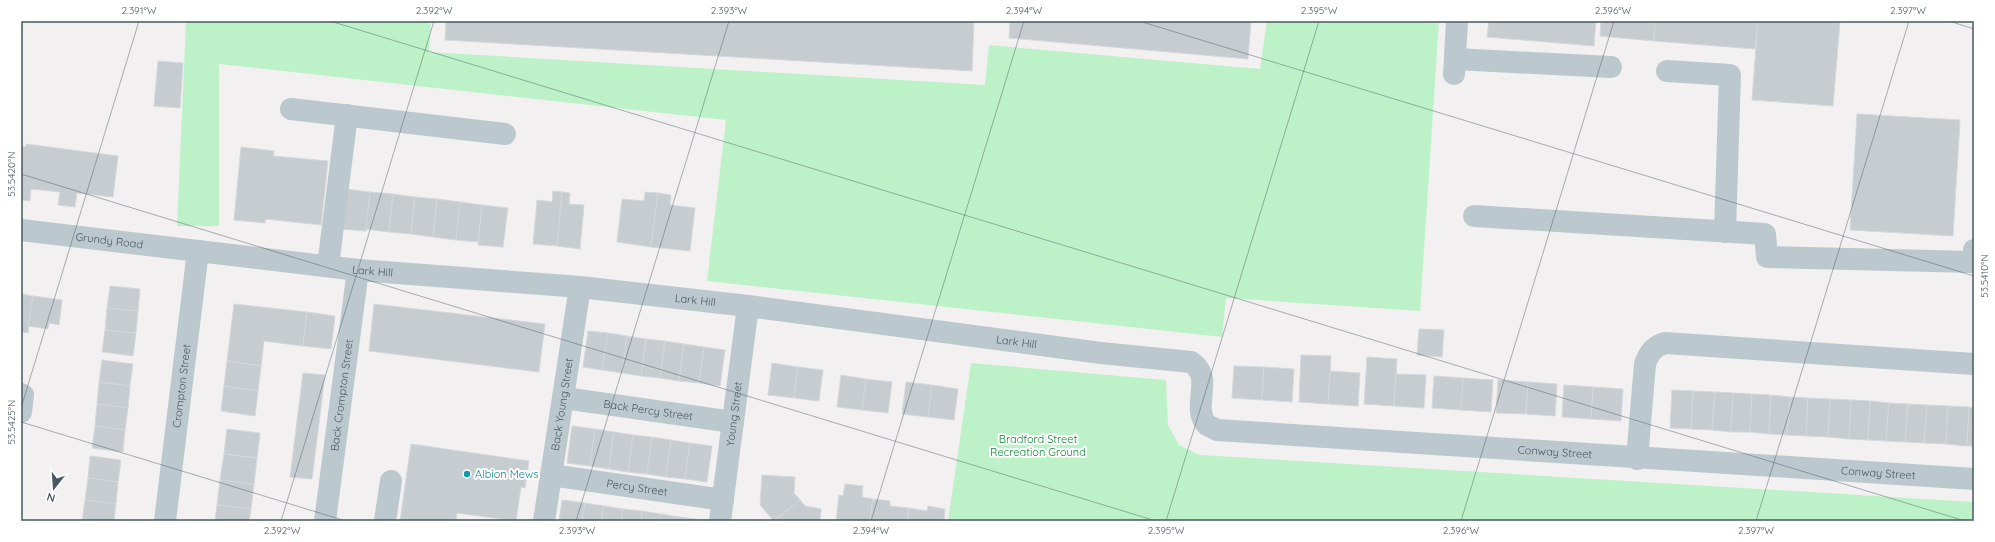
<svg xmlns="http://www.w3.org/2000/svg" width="1995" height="542" viewBox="0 0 1995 542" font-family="Quicksand,sans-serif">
<rect width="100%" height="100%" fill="#f3f0f1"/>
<!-- green -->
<g fill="#bdf2c8">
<polygon points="186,21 431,21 429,52 985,85 989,45 1260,69 1267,21 1439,21 1420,311 1226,298 1222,337 707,281 726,120 219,64 219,226 177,226"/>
<polygon points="971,363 1166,380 1168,425 1179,445 1200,455 1974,502 1974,521 948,521"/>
</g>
<!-- building -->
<g fill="#c7ccd0" stroke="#d4d8dc">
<polygon points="446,21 974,21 972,71 445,40"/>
<polygon points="1010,21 1251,21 1248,59 1009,38"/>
<polygon points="1489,21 1596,21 1594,46 1487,37"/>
<polygon points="1601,21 1655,21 1654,41 1600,36"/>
<polygon points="1655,21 1758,21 1755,49 1654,41"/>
<polygon points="1758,21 1840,21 1833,106 1752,100"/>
<polygon points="158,61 183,63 180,108 154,106"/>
<polygon points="1857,114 1960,120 1953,236 1850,230"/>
<polygon points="26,144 118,156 113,197 77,193 75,207 58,205 60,192 31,189 30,201 21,200 21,146 26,147"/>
<polygon points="241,147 274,151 273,156 328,161 321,225 266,219 265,223 234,220"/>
<polygon points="345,189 370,192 366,231 340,229"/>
<polygon points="553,191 562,192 557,246 533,244 537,200 552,202"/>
<polygon points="370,192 393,194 389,232 366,229"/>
<polygon points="562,192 570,193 569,204 584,205 580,249 557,246"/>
<polygon points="645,192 658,193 651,247 617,242 622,199 644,201"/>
<polygon points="658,193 671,195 670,205 695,208 690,251 651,247"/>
<polygon points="393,194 415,197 411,234 389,232"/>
<polygon points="415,197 437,199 433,237 411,234"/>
<polygon points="437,199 460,202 456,240 433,237"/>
<polygon points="460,202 482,205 478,242 456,240"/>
<polygon points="482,205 508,208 503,247 478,245"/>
<polygon points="110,286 140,289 138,311 107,308"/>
<polygon points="21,294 33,296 28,333 21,332"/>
<polygon points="33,296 62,300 59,325 49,323 48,329 28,326"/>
<polygon points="234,304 307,312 303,346 264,341 261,366 227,361"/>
<polygon points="374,304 545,324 539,372 369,351"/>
<polygon points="107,308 138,311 136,333 105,330"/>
<polygon points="307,312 335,316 331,349 303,346"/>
<polygon points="1419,329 1444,330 1442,357 1417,355"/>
<polygon points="105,330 136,333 133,356 102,352"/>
<polygon points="588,331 608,333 602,370 583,367"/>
<polygon points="608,333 627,336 622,373 602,370"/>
<polygon points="627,336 646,339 641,376 622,373"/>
<polygon points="646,339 665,341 660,378 641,376"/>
<polygon points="665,341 684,344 679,381 660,378"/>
<polygon points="684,344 704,347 699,383 679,381"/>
<polygon points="704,347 725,350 720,386 699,383"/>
<polygon points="1301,355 1331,356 1328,404 1299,402"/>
<polygon points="1367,357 1397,359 1394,406 1364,404"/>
<polygon points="102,360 133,364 130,386 99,382"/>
<polygon points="227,361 261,366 258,391 224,386"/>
<polygon points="772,363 798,367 794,398 768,395"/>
<polygon points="1234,366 1264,367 1262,400 1232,398"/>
<polygon points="798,367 823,370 819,401 794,398"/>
<polygon points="1264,367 1294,369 1292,402 1262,400"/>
<polygon points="1330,371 1360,373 1358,406 1328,404"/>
<polygon points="303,373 325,375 312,479 290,477"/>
<polygon points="1396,374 1426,375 1424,408 1394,406"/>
<polygon points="841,375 866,379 862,410 837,407"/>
<polygon points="1434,376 1463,378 1461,410 1432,408"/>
<polygon points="1463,378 1493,380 1491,412 1461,410"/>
<polygon points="866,379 892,382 888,413 862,410"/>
<polygon points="1498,380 1528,382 1526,414 1496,413"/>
<polygon points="99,382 130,386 128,408 97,404"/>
<polygon points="906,382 932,385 928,417 902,414"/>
<polygon points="1528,382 1557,384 1555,416 1526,414"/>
<polygon points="932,385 958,389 954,420 928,417"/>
<polygon points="1564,385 1593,387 1591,419 1562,417"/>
<polygon points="224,386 258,391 255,416 221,411"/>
<polygon points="1593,387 1623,389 1621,421 1591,419"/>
<polygon points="1672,390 1693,391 1691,429 1670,428"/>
<polygon points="1693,391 1715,392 1712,430 1691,429"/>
<polygon points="1715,392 1733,393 1731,432 1712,430"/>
<polygon points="1733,393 1752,394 1750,432 1731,432"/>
<polygon points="1752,394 1771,395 1769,434 1750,432"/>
<polygon points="1771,395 1790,397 1787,435 1769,434"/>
<polygon points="1790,397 1808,398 1806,436 1787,435"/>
<polygon points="1808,398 1830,399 1828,437 1806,436"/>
<polygon points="1830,399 1851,400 1849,439 1828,437"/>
<polygon points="1851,400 1870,401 1868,440 1849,439"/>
<polygon points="1870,401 1889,403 1886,441 1868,440"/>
<polygon points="1889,403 1908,404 1905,442 1886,441"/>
<polygon points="97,404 128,408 125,430 95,426"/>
<polygon points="1908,404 1927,405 1924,443 1905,442"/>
<polygon points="1927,405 1948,406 1946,444 1924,443"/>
<polygon points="1948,406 1969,407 1967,446 1946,444"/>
<polygon points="1969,407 1974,408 1974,446 1967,446"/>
<polygon points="95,426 125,430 123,452 92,448"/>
<polygon points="572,426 595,429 590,466 567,463"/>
<polygon points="227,429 260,433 257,458 224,454"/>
<polygon points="595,429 614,432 609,469 590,466"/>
<polygon points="614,432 633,435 628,472 609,469"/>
<polygon points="633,435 652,437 647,474 628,472"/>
<polygon points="652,437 671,440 666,477 647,474"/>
<polygon points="671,440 690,443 685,479 666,477"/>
<polygon points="690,443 712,446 707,482 685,479"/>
<polygon points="411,444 529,461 525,488 521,487 516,521 457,513 456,521 400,521"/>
<polygon points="224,454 257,458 254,484 220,480"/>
<polygon points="90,456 121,460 118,482 88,478"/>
<polygon points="762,475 795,477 794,493 800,500 774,521 760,505"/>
<polygon points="88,478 118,482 116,504 85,500"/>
<polygon points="220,480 254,484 251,509 217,505"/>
<polygon points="845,484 863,486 862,497 873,499 870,521 836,521 839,495 843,496"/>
<polygon points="873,499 890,501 890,506 909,508 907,521 870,521"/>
<polygon points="85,500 116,504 114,521 82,521"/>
<polygon points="562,500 585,503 582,521 559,521"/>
<polygon points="800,500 805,506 821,509 820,521 774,521"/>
<polygon points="585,503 604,506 601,521 582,521"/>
<polygon points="217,505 251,509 249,521 215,521"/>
<polygon points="604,506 623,509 621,521 601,521"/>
<polygon points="928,506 945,509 944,521 907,521 909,508 927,511"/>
<polygon points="623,509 642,511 641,521 621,521"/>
<polygon points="642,511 661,514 660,521 641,521"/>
<polygon points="661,514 680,517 680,521 660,521"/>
<polygon points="680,517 702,520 701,521 680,521"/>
</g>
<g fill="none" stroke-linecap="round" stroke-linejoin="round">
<!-- minor -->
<g stroke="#bbc8ce" stroke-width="22">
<polyline points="1455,59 1611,67"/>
<polyline points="1667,71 1730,75 1725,232"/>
<polyline points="1454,74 1457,21"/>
<polyline points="291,109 505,134"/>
<polyline points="1474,216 1765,234 1767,257 1973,262 1974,250"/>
<path id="s1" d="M 21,230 L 358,270 L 580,287 L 748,306 L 1101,353 L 1191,362 C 1215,377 1191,405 1206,424 C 1209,427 1214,428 1217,430 L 1974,479"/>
<polyline points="328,266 347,115"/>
<polyline points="21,394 23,395 21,412"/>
<path id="s2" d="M 564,398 L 733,422"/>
<path d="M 1637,459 L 1645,364 C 1649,353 1653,347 1665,343 L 1974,364"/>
<path id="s3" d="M 551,475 L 723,500"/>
<path id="s4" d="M 165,521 L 198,251"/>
<path id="s5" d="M 325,521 L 358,270"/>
<polyline points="385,521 391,481"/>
<path id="s6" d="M 544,521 L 580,287"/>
<path id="s7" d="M 720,521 L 748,306"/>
</g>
</g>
<!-- ticks -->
<path fill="none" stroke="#47585f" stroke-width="1" stroke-opacity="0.45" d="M 330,21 L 1965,521M 1139,21 L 1974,276M 1949,21 L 1974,29M 21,174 L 1156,521M 21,408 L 139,21M 21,422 L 346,521M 281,521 L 434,21M 576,521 L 729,21M 871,521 L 1024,21M 1166,521 L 1319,21M 1461,521 L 1614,21M 1756,521 L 1909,21"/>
<!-- markers -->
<circle fill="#0f9aa8" stroke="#fff" stroke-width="1.5" cx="467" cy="474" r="4"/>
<g text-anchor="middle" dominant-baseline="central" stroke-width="4" stroke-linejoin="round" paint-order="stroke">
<!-- street labels -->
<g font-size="11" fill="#47585f" stroke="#fff">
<text stroke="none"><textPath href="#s1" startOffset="89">Grundy Road</textPath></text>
<text stroke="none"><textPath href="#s1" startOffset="354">Lark Hill</textPath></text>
<text stroke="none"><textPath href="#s1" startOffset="678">Lark Hill</textPath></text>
<text stroke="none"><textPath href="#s1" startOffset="1002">Lark Hill</textPath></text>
<text stroke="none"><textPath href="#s4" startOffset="136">Crompton Street</textPath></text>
<text stroke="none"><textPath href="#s5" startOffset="127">Back Crompton Street</textPath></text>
<text stroke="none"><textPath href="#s6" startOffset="118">Back Young Street</textPath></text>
<text stroke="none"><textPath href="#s2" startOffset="85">Back Percy Street</textPath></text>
<text stroke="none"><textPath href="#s7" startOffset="108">Young Street</textPath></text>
<text stroke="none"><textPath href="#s1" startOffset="1596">Conway Street</textPath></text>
<text stroke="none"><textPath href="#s1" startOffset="1920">Conway Street</textPath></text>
<text stroke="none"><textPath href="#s3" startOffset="87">Percy Street</textPath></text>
</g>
<!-- park labels -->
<g font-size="11" fill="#118637" stroke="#fff">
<text x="1038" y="439">Bradford Street<tspan x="1038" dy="13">Recreation Ground</tspan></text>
</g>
<!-- culture labels -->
<g font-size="11" fill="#0d838f" stroke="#fff" text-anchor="start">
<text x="475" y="474">Albion Mews</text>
</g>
</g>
<!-- border -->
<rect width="1995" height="542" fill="none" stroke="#ffffff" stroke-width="44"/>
<!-- north arrow -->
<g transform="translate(54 488) rotate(197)" stroke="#ffffff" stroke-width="3" paint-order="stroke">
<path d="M0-3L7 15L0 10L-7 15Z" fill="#47585f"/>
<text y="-6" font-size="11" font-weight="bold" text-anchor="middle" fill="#47585f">N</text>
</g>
<rect x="22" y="22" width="1951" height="498" fill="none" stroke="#47585f" stroke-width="1.5"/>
<g font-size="10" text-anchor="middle" fill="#47585f">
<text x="139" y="14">2.391°W</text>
<text x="434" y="14">2.392°W</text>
<text x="729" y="14">2.393°W</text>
<text x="1024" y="14">2.394°W</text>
<text x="1319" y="14">2.395°W</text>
<text x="1613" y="14">2.396°W</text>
<text x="1908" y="14">2.397°W</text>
<text transform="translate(11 174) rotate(-90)" y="4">53.5420°N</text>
<text transform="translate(1984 276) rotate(-90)" y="4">53.5410°N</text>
<text transform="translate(11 422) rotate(-90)" y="4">53.5425°N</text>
<text x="282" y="534">2.392°W</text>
<text x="577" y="534">2.393°W</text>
<text x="871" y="534">2.394°W</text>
<text x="1166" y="534">2.395°W</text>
<text x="1461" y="534">2.396°W</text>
<text x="1756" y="534">2.397°W</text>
</g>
</svg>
